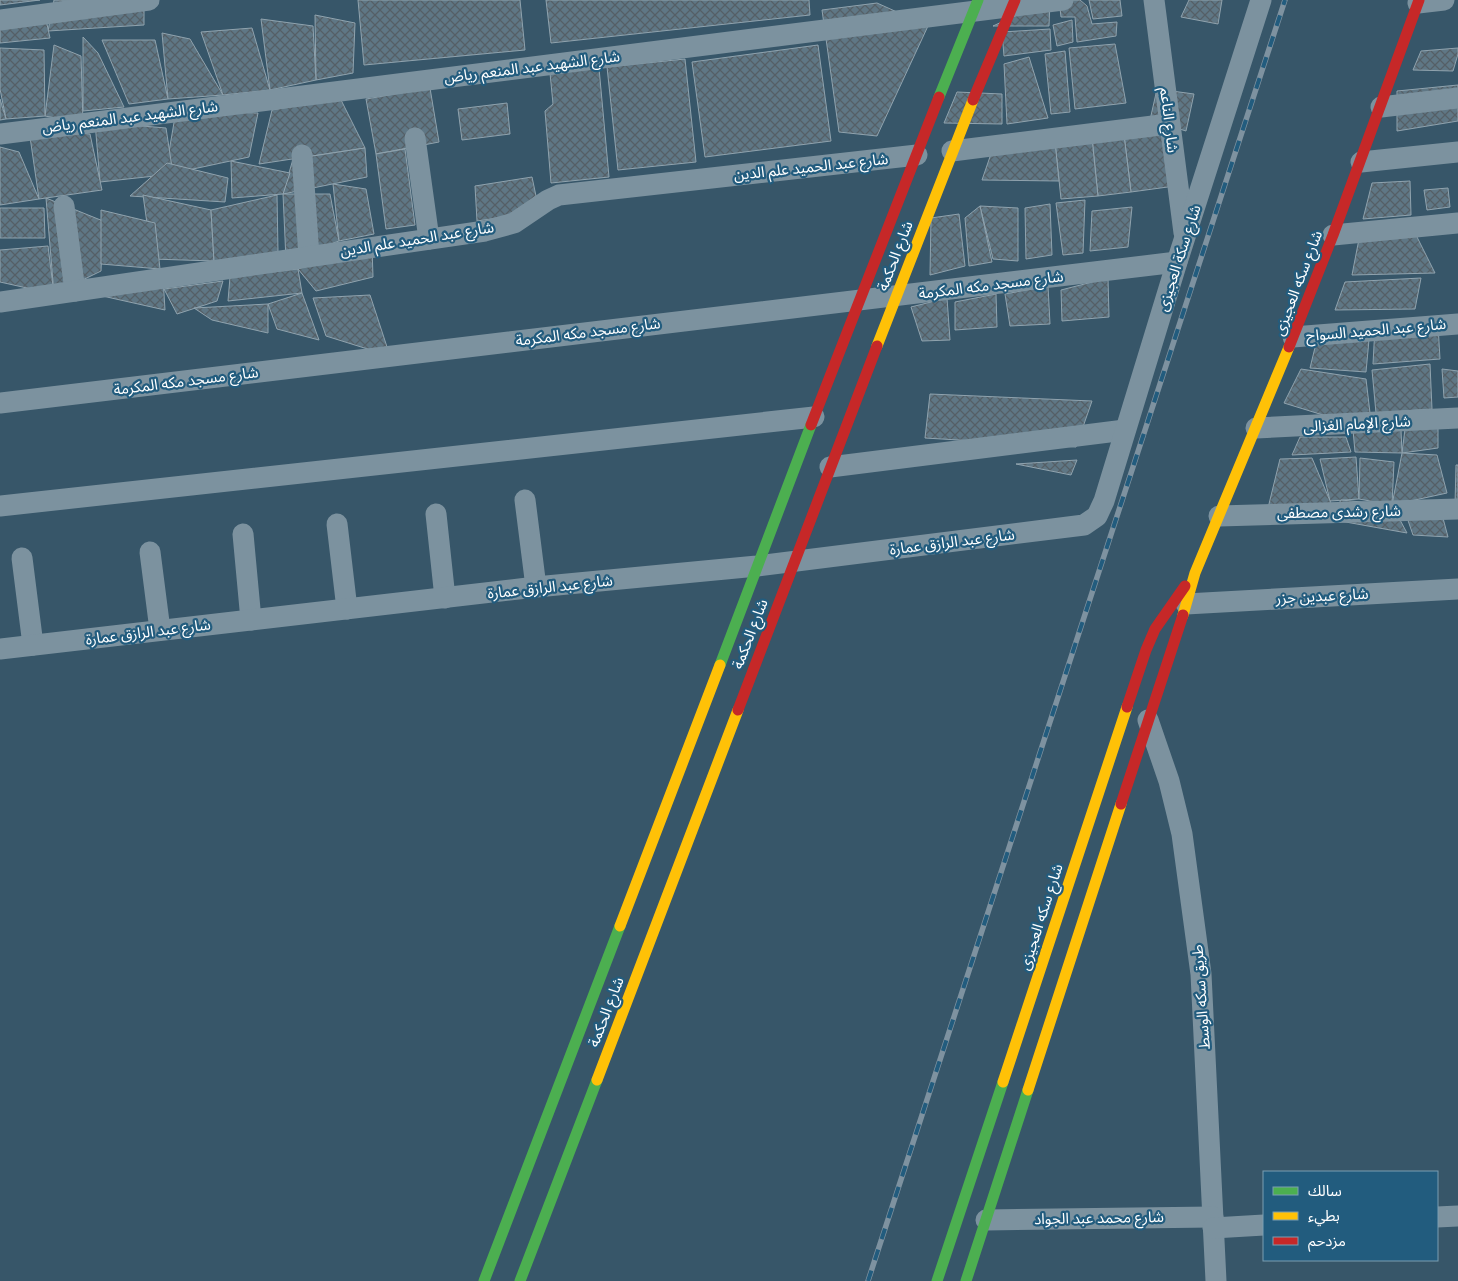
<svg xmlns="http://www.w3.org/2000/svg" width="1458" height="1281" viewBox="0 0 1458 1281" font-family="Figtree,'Noto Sans Arabic',sans-serif">
<defs>
<pattern id="building-cross-hatch" width="8" height="8" patternUnits="userSpaceOnUse" patternTransform="scale(1.25)"><rect width="8" height="8" fill="#5f7785"/><path d="M0 0l8 8M0 8l8-8" fill="none" stroke="#555f66"/></pattern>
</defs>
<rect width="100%" height="100%" fill="#375669"/>
<!-- building -->
<g fill="url(#building-cross-hatch)" stroke="#90a3ae">
<polygon points="0,0 40,0 0,5"/>
<polygon points="54,0 144,1 144,25 48,31"/>
<polygon points="358,0 520,0 525,50 364,65"/>
<polygon points="546,0 809,0 810,15 551,43"/>
<polygon points="1050,0 1049,26 993,26"/>
<polygon points="1059,0 1080,0 1087,6 1092,24 1117,22 1116,36 1077,42 1075,17 1061,17"/>
<polygon points="1089,0 1120,0 1122,16 1093,19"/>
<polygon points="1189,0 1222,0 1218,24 1181,17"/>
<polygon points="877,3 928,26 877,136 839,132 822,10"/>
<polygon points="43,6 50,38 0,43 0,11"/>
<polygon points="315,15 355,23 353,73 316,80"/>
<polygon points="261,19 313,26 316,80 270,90"/>
<polygon points="1072,20 1073,42 1057,46 1053,25"/>
<polygon points="252,28 270,90 223,95 201,32"/>
<polygon points="1050,29 1051,50 1004,56 1002,32"/>
<polygon points="162,33 190,39 223,95 168,99"/>
<polygon points="83,37 98,53 124,107 83,111"/>
<polygon points="102,40 155,40 168,99 129,104"/>
<polygon points="1115,44 1126,103 1075,109 1069,48"/>
<polygon points="54,45 81,56 83,123 45,116"/>
<polygon points="818,45 831,141 705,157 692,62"/>
<polygon points="0,48 44,50 45,116 6,119 0,89"/>
<polygon points="1458,48 1458,54 1453,71 1413,70 1421,51"/>
<polygon points="1065,51 1070,112 1051,114 1045,54"/>
<polygon points="1029,57 1048,118 1007,124 1004,64"/>
<polygon points="685,59 696,162 618,170 607,67"/>
<polygon points="599,68 609,177 551,183 545,111 553,104 550,73"/>
<polygon points="1458,85 1458,121 1397,131 1397,91"/>
<polygon points="430,88 439,142 376,154 366,99"/>
<polygon points="1157,89 1194,94 1186,131 1150,120"/>
<polygon points="957,92 1002,94 1002,124 944,123"/>
<polygon points="340,98 365,148 259,164 272,110"/>
<polygon points="0,99 6,119 0,120"/>
<polygon points="507,103 510,134 462,140 458,109"/>
<polygon points="176,111 258,113 249,157 165,175"/>
<polygon points="95,122 166,128 173,174 100,182"/>
<polygon points="29,130 90,134 102,190 39,199"/>
<polygon points="1168,130 1175,186 1131,192 1124,135"/>
<polygon points="1124,135 1131,192 1098,196 1092,138"/>
<polygon points="1092,138 1098,196 1061,199 1055,142"/>
<polygon points="1055,142 1059,181 982,180 993,148"/>
<polygon points="0,147 19,152 39,199 0,205"/>
<polygon points="365,148 367,177 283,194 293,159"/>
<polygon points="405,149 415,225 386,229 376,154"/>
<polygon points="231,161 290,173 283,194 232,198"/>
<polygon points="167,163 228,178 225,202 130,196"/>
<polygon points="532,177 536,196 511,216 477,221 475,186"/>
<polygon points="1410,181 1411,215 1363,219 1372,183"/>
<polygon points="333,184 366,189 374,234 339,241"/>
<polygon points="1448,188 1450,207 1427,210 1424,190"/>
<polygon points="283,194 330,194 339,241 286,260"/>
<polygon points="143,195 211,210 214,261 152,259"/>
<polygon points="277,195 278,252 214,261 211,210"/>
<polygon points="46,198 103,221 101,271 54,294"/>
<polygon points="1085,200 1083,253 1063,255 1056,203"/>
<polygon points="1050,204 1052,255 1026,259 1025,208"/>
<polygon points="980,206 1018,208 1018,261 993,259"/>
<polygon points="980,206 992,262 969,266 965,218"/>
<polygon points="1132,207 1128,247 1090,251 1092,211"/>
<polygon points="0,208 44,208 45,238 0,238"/>
<polygon points="101,210 155,223 160,269 101,264"/>
<polygon points="959,214 965,266 930,275 931,218"/>
<polygon points="1416,235 1435,273 1352,275 1359,239"/>
<polygon points="48,246 54,294 0,282 0,250"/>
<polygon points="372,247 373,277 316,291 298,269"/>
<polygon points="298,269 302,293 228,301 230,277"/>
<polygon points="163,278 165,310 98,295"/>
<polygon points="1108,278 1109,317 1062,321 1061,290"/>
<polygon points="1421,278 1415,309 1335,310 1345,282"/>
<polygon points="223,281 217,301 177,314 164,289"/>
<polygon points="1048,286 1050,324 1010,326 1005,294"/>
<polygon points="302,293 319,340 277,329 268,304"/>
<polygon points="996,294 997,327 955,330 955,302"/>
<polygon points="370,295 390,356 326,336 313,298"/>
<polygon points="947,298 950,340 922,341 911,307"/>
<polygon points="268,304 268,333 212,320 194,308"/>
<polygon points="1438,325 1440,359 1373,364 1375,327"/>
<polygon points="1320,327 1370,329 1366,372 1310,368"/>
<polygon points="1430,364 1432,409 1376,413 1372,370"/>
<polygon points="1301,369 1366,379 1370,413 1336,419 1284,403"/>
<polygon points="1442,369 1458,371 1458,397 1444,398"/>
<polygon points="930,394 1092,401 1076,447 925,438"/>
<polygon points="1406,421 1438,428 1438,448 1402,453"/>
<polygon points="1353,430 1401,430 1402,453 1355,452"/>
<polygon points="1300,437 1346,437 1351,452 1292,455"/>
<polygon points="1402,453 1437,455 1447,493 1392,505"/>
<polygon points="1356,457 1359,499 1330,501 1320,459"/>
<polygon points="1312,458 1333,508 1268,508 1280,459"/>
<polygon points="1360,458 1394,462 1392,505 1359,499"/>
<polygon points="1077,460 1071,475 1016,464"/>
<polygon points="1456,465 1458,465 1458,505 1455,505"/>
<polygon points="1341,500 1392,505 1407,533 1329,519"/>
<polygon points="1402,503 1439,503 1448,537 1413,535"/>
</g>
<g fill="none" stroke-linecap="round" stroke-linejoin="round">
<!-- street -->
<g stroke="#7c929f" stroke-width="21">
<polyline points="1154,0 1184,233"/>
<polyline points="1418,3 1444,0"/>
<polyline points="0,20 149,0"/>
<polyline points="1381,107 1458,98"/>
<polyline points="0,134 1063,0"/>
<polyline points="415,138 429,239"/>
<polyline points="952,151 1169,124"/>
<polyline points="302,155 309,256"/>
<polyline points="1361,162 1458,152"/>
<polyline points="64,206 75,291"/>
<polyline points="1333,235 1458,223"/>
<polyline points="0,302 485,231 514,223 548,200 559,195 917,155"/>
<polyline points="1293,337 1458,324"/>
<polyline points="0,403 1177,262"/>
<polyline points="1256,428 1458,418"/>
<polyline points="830,467 1125,430"/>
<polyline points="525,500 536,587"/>
<polyline points="0,506 814,417"/>
<polyline points="436,514 445,598"/>
<polyline points="1219,516 1458,509"/>
<polyline points="337,524 347,609"/>
<polyline points="243,534 251,620"/>
<polyline points="150,552 160,630"/>
<polyline points="22,558 33,645"/>
<polyline points="1186,604 1458,589"/>
<polyline points="0,649 536,587 757,566 1084,525 1097,516 1104,501 1177,262 1261,0"/>
<polyline points="1148,720 1169,781 1182,834 1201,974 1216,1281"/>
<polyline points="1437,1217 1458,1216"/>
<polyline points="986,1220 1213,1217"/>
<polyline points="1213,1228 1264,1225"/>
</g>
<!-- fast -->
<g stroke="#4caf50" stroke-width="11">
<polyline points="939,97 978,0"/>
<polyline points="720,665 811,425"/>
<polyline points="484,1281 620,926"/>
<polyline points="520,1281 597,1080"/>
<polyline points="937,1281 1003,1082"/>
<polyline points="966,1281 1028,1090"/>
</g>
<!-- slow -->
<g stroke="#ffc107" stroke-width="11">
<polyline points="877,346 973,100"/>
<polyline points="1183,615 1195,573 1289,347"/>
<polyline points="620,926 720,665"/>
<polyline points="597,1080 738,710"/>
<polyline points="1003,1082 1127,707"/>
<polyline points="1028,1090 1121,804"/>
</g>
<!-- jam -->
<g stroke="#c62828" stroke-width="11">
<polyline points="973,100 1015,0"/>
<polyline points="1289,347 1333,235 1419,0"/>
<polyline points="811,425 939,97"/>
<polyline points="1127,707 1146,650 1155,629 1185,586"/>
<polyline points="738,710 877,346"/>
<polyline points="1121,804 1183,615"/>
</g>
<defs>
<polyline id="rail" points="868,1281 1285,0"/>
</defs>
<!-- rail casing -->
<use href="#rail" stroke="#7e92a0" stroke-width="5.5"/>
<!-- rail -->
<use href="#rail" stroke="#225c7e" stroke-width="4" stroke-dasharray="11" stroke-linecap="butt"/>
</g>
<g text-anchor="middle" dominant-baseline="central" stroke-width="4.5" stroke-linejoin="round" paint-order="stroke">
<!-- street labels -->
<g font-size="15" fill="#fff" stroke="#225c7e">
<text transform="translate(532 67) rotate(-7)">شارع الشهيد عبد المنعم رياض</text>
<text transform="translate(130 117) rotate(-7)">شارع الشهيد عبد المنعم رياض</text>
<text transform="translate(1169 120) rotate(83)">شارع الناعم</text>
<text transform="translate(811 167) rotate(-6)">شارع عبد الحميد علم الدين</text>
<text transform="translate(417 239) rotate(-9)">شارع عبد الحميد علم الدين</text>
<text transform="translate(895 256) rotate(-69)">شارع الحكمة</text>
<text transform="translate(1179 258) rotate(-72)">شارع سكة العجيزى</text>
<text transform="translate(1298 283) rotate(-69)">شارع سكه العجيزى</text>
<text transform="translate(991 285) rotate(-7)">شارع مسجد مكه المكرمة</text>
<text transform="translate(1376 330) rotate(-5)">شارع عبد الحميد السواح</text>
<text transform="translate(588 332) rotate(-7)">شارع مسجد مكه المكرمة</text>
<text transform="translate(186 381) rotate(-7)">شارع مسجد مكه المكرمة</text>
<text transform="translate(1357 424) rotate(-3)">شارع الإمام الغزالى</text>
<text transform="translate(1339 512) rotate(-1)">شارع رشدى مصطفى</text>
<text transform="translate(952 542) rotate(-7)">شارع عبد الرازق عمارة</text>
<text transform="translate(550 587) rotate(-6)">شارع عبد الرازق عمارة</text>
<text transform="translate(1322 596) rotate(-3)">شارع عبدين جزر</text>
<text transform="translate(148 632) rotate(-7)">شارع عبد الرازق عمارة</text>
<text transform="translate(750 634) rotate(-69)">شارع الحكمة</text>
<text transform="translate(1041 917) rotate(-72)">شارع سكه العجيزى</text>
<text transform="translate(1201 997) rotate(-94)">طريق سكه الوسط</text>
<text transform="translate(606 1012) rotate(-69)">شارع الحكمة</text>
<text transform="translate(1099 1218) rotate(-1)">شارع محمد عبد الجواد</text>
</g>
</g>
<!-- legend -->
<rect x="1263" y="1171" width="175" height="90" fill="#225c7e" stroke="#7a9db2"/>
<rect x="1273" y="1187" width="25" height="8" fill="#4caf50" stroke="#7a9db2"/>
<text x="1308" y="1196" font-size="15" fill="#ffffff">سالك</text>
<rect x="1273" y="1212" width="25" height="8" fill="#ffc107" stroke="#7a9db2"/>
<text x="1308" y="1221" font-size="15" fill="#ffffff">بطيء</text>
<rect x="1273" y="1237" width="25" height="8" fill="#c62828" stroke="#7a9db2"/>
<text x="1308" y="1246" font-size="15" fill="#ffffff">مزدحم</text>
</svg>
